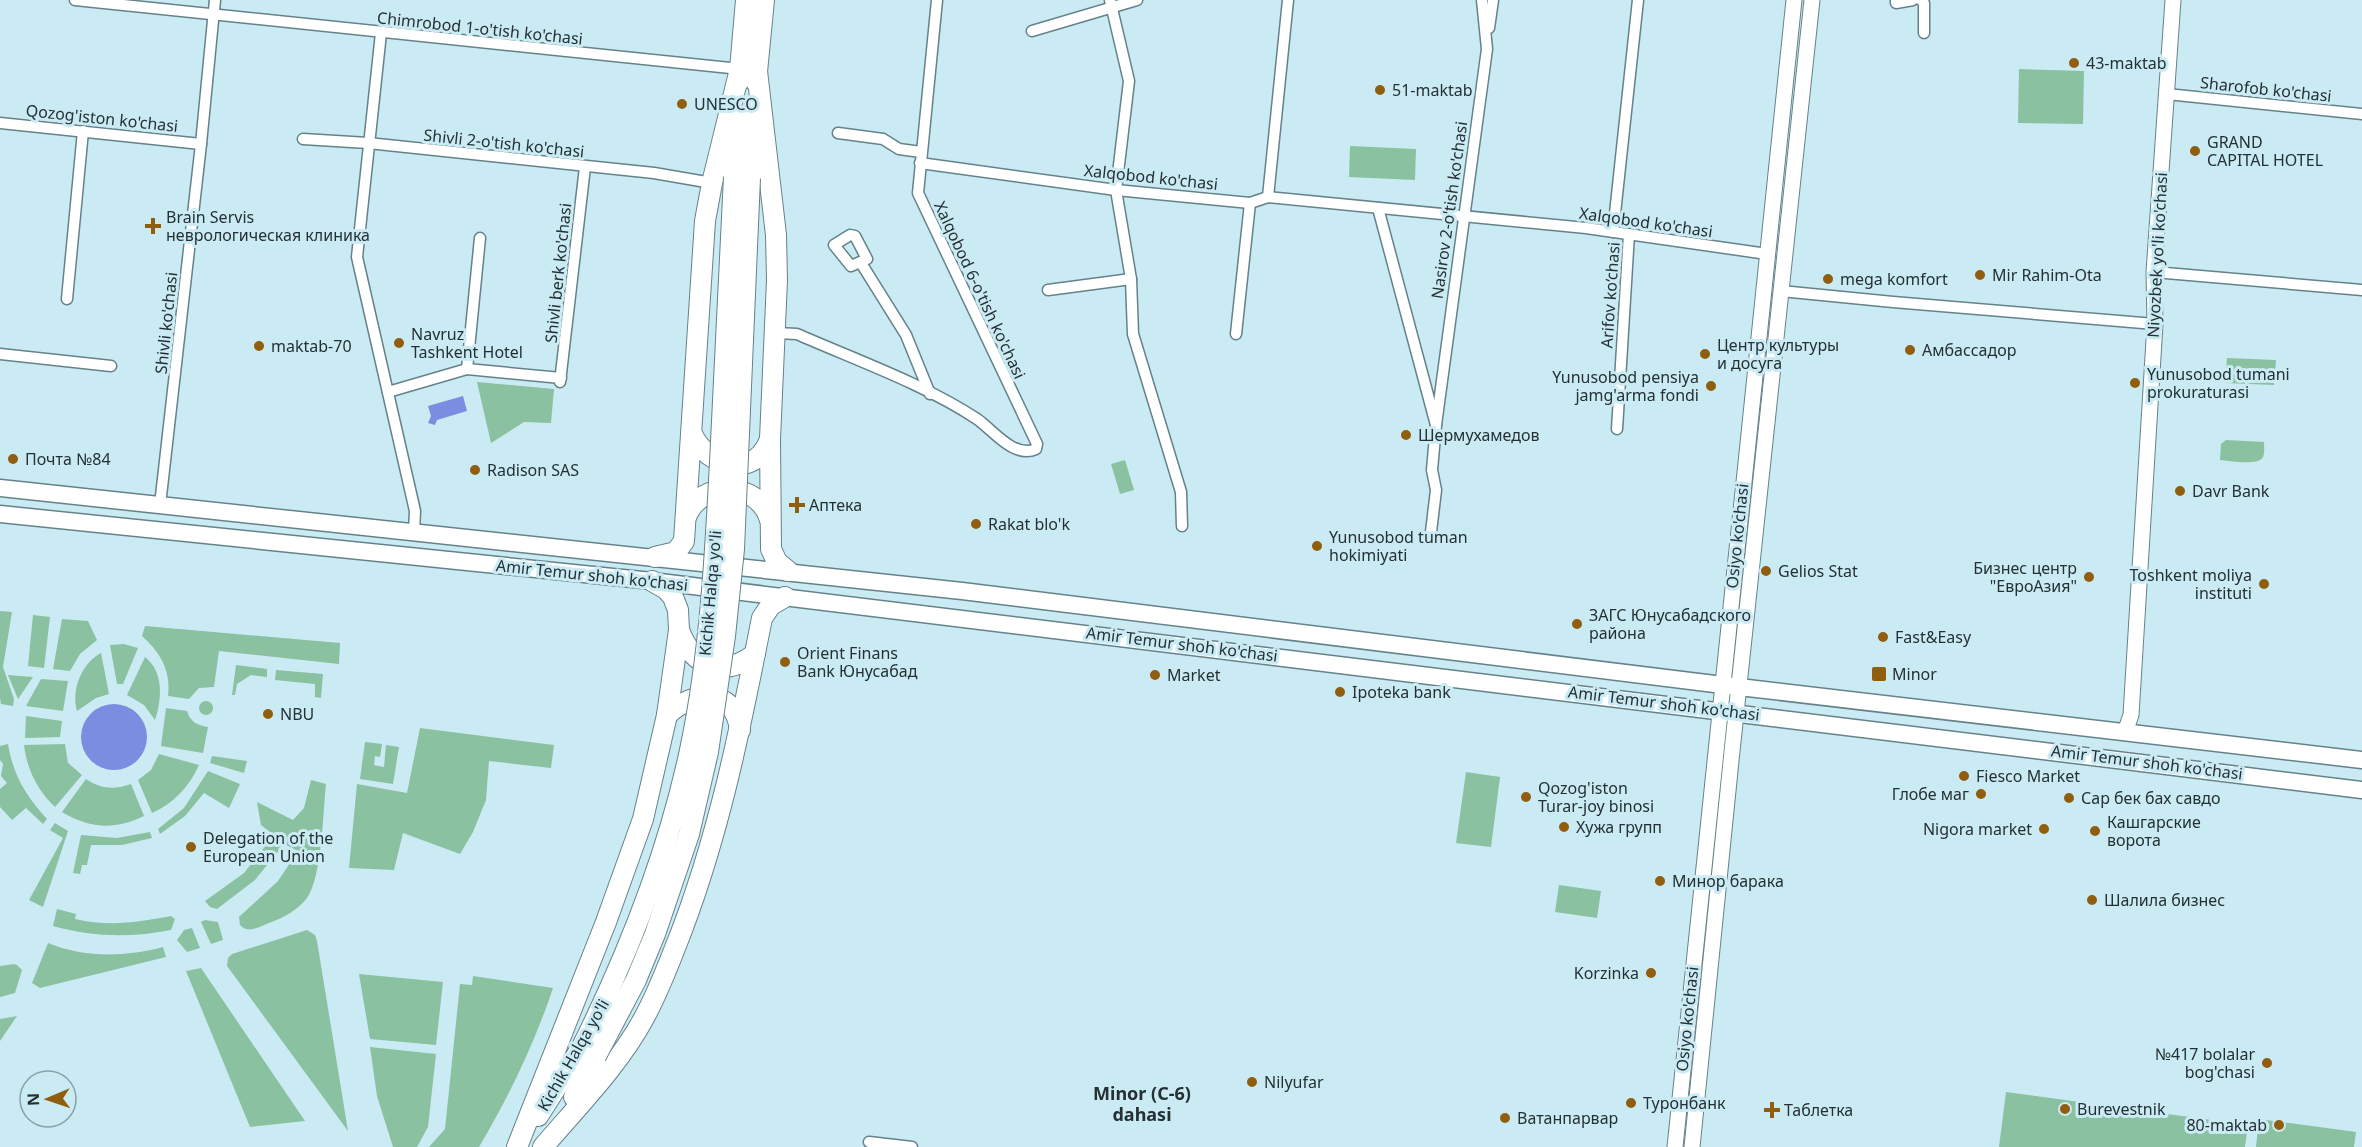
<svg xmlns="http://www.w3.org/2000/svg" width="2362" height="1147" viewBox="0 0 2362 1147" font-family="'Noto Sans',sans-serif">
<rect width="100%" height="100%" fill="#cbebf4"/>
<!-- green -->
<g fill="#8ac1a0">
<polygon points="2019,69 2084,71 2083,124 2018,123"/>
<polygon points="1350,146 1416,149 1415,180 1349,177"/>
<polygon points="2227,358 2276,360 2274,385 2225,383"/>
<polygon points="477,382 554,389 551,423 524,422 491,443"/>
<path d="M 2226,440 L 2264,442 C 2264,446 2265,453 2263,457 C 2259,466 2229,461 2220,460 L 2221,444 Z"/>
<polygon points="1125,460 1134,490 1120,494 1111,464"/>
<polygon points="0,611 12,612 3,667 14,699 13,706 1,704 0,698"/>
<polygon points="33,615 50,617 44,668 28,666"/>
<polygon points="62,619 88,621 97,640 80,654 70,671 53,669"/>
<path d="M 145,626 L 340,643 L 339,664 L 219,651 L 214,687 L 199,688 L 189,699 L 168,696 C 171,671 161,653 142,636 Z"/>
<polygon points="124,644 138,648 123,684 117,684 110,645"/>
<path d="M 101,653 L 109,694 L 96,698 L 77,711 C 71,689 82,663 101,653 Z"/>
<path d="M 145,657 C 164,672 162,699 155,720 L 144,705 L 127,695 Z"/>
<polygon points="236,665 267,669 267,677 251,675 237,684 235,695 232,695"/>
<polygon points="276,670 323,674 321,698 315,697 315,684 275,680"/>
<polygon points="8,675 33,677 18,699"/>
<polygon points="41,679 68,681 63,711 26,706"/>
<circle cx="206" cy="708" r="7"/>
<path d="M 166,708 L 187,711 C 190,722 197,725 208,727 L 203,753 L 161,746 Z"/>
<polygon points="26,716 62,721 60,737 25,738"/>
<polygon points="420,728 554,745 551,768 489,761 486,800 473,832 460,854 403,833 394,870 349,868 357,784 407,793"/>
<polygon points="365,742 382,744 380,757 375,756 374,765 384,767 386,745 399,747 393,784 360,779"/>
<path d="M 8,744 C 13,775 26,796 47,819 L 43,824 L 26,808 L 12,820 L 0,807 L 0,789 L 7,783 L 1,776 L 3,764 L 0,760 L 0,746 Z"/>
<path d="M 65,744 L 68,763 L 82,775 L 55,807 C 37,790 27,769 24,745 Z"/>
<path d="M 159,754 L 199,765 C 189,787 174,803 152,813 L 138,780 L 151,770 Z"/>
<polygon points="212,756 247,761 244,773 210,763"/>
<polygon points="208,771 240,784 229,808 204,793 185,816 160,834 158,829 184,808"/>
<polygon points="1466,772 1500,777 1491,847 1456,843"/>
<path d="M 86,779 C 100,789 115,790 131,784 L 144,816 C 115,830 90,829 62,812 Z"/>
<path d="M 311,780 L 326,784 C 323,811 322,877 307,898 C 298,910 283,918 269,923 C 259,927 248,934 240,925 L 239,917 L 278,881 L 298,851 L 284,844 L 255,880 L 217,909 L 210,907 L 205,901 L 244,873 L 274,835 L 261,825 L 257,802 L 293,820 L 304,808 Z"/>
<polygon points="55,823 68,831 43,907 29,900 63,838 50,830"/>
<polygon points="150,832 152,838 122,845 91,845 87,865 82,865 80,874 73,873 81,835 117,838"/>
<polygon points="1559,885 1601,891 1597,918 1555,912"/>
<path d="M 57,909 L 76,914 L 75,919 C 110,927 137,922 171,916 L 175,919 L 171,930 C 130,938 93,937 53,926 Z"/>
<polygon points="205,920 218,922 223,940 211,944 201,922"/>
<polygon points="192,928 200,948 187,952 177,940 184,930"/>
<polygon points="307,930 315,935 317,941 348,1131 227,966 228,958 232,954"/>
<path d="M 48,943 C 85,958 125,957 163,947 L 166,957 L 40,988 L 32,983 Z"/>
<polygon points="14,964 17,965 22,970 15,993 0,997 0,966"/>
<polygon points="201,968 305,1121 250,1127 186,971"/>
<polygon points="359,974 443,982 436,1045 370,1039"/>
<path d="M 473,976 L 553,988 C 534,1045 509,1096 479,1147 L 429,1147 L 445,1129 L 460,984 L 472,985 Z"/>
<polygon points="17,1016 0,1041 0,1019"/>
<polygon points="370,1047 436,1054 428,1127 417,1147 393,1147 377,1096"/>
<polygon points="2006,1092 2248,1125 2245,1147 1999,1147"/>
<polygon points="2259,1119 2356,1132 2354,1147 2256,1147"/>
</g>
<!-- water -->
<g fill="#7b8de0">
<polygon points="463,396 467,411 437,420 435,425 428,423 431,416 428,406"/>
<circle cx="114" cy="737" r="33"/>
</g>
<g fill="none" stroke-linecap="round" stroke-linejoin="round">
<defs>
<g id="street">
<polyline points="75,0 740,69"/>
<polyline points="1110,0 1129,81 1116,190 1131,279 1133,334 1181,492 1182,526"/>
<polyline points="1896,0 1896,3 1913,0"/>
<polyline points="1921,0 1924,3 1924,33"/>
<polyline points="1489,28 1493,0"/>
<polyline points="1032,31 1137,0"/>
<polyline points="381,33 357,257 415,511 414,532"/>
<polyline points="2167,94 2362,114"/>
<polyline points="0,123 201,144"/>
<polyline points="838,133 883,139 899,149 921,152"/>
<polyline points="303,139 368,143 654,173 712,183"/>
<polyline points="920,163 1116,190 1250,203 1268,197 1586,228 1767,254"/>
<polyline points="1268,197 1288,0"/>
<polyline points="1378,208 1436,425 1432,470 1436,490 1431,532"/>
<polyline points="1613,232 1638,0"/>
<polygon points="850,235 855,236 867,259 851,266 834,245"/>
<polyline points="861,263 906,335 930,394"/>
<polyline points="2154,272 2362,290"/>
<polyline points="1048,290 1131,279"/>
<polyline points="1781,291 1893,302 2155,324"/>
<polyline points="67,299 83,131"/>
<path d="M 776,333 L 797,334 C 856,360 924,384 977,419 C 993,430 1014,459 1036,449 L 1037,444 L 918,193 L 937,0"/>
<polyline points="1236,334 1250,203"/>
<polyline points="0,354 111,366"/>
<polyline points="467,369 480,238"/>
<polyline points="560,382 585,167"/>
<polyline points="388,392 467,369 561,378"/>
<polyline points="1436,425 1487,49 1482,0"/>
<polyline points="1617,429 1629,234"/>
<polyline points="160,505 201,144 215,0"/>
<polyline points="869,1142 912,1147"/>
</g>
<g id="secondary">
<polyline points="2125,732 2131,715 2155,324 2154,272 2173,0"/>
<polyline points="1675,1147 1794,0"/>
<polyline points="1692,1147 1732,751 1812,0"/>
</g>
<g id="primary">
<polyline points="0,488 962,591 1739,687 2362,760"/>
<polyline points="0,514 652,581 2362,790"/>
</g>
<g id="highway">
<polyline points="757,71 776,235 777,280 770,439 771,549 777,562 788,571"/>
<polyline points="739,81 746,0"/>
<polyline points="756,82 764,0"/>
<polyline points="734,177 737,117"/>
<polyline points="750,178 754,115"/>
<path d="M 692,434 C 707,467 755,480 770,439"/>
<path d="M 686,517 C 701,479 759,481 770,520"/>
<polyline points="655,557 676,552 684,541 705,221 712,183 740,69"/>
<path d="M 679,630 C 693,667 722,679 755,654"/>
<path d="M 667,715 C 692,690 735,687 740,730"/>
<polyline points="574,1097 596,1056"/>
<polyline points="538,1116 582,1047"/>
<polyline points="517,1147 606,922 643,819 667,715 679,630 678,610 673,597 666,589 652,581"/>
<path d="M 543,1147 C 578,1106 618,1066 644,1018 C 656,996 666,971 675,948 C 718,841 740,730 762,618 L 771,605 L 785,597"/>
</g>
</defs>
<!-- street casing -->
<use href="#street" stroke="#648289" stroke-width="13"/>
<!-- secondary casing -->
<use href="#secondary" stroke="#648289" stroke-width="17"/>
<!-- primary casing -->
<use href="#primary" stroke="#648289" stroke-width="19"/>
<!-- highway casing -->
<use href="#highway" stroke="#648289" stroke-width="22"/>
<!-- street -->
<use href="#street" stroke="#fff" stroke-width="10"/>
<!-- secondary -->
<use href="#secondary" stroke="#fff" stroke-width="15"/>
<!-- primary -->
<use href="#primary" stroke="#fff" stroke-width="16"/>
<!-- highway -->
<use href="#highway" stroke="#fff" stroke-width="20"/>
<defs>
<g id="highway-bridge">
<path d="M 582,1047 C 629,952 668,854 690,750 C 710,656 715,558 720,462 C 725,367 729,272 734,177"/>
<polyline points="596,1056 636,980 655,934 689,834 708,752 725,636 734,549 750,178"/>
</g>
</defs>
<!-- highway-bridge casing -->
<use href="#highway-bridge" stroke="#648289" stroke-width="22" stroke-linecap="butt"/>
<!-- highway-bridge -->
<use href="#highway-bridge" stroke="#fff" stroke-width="20"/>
</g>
<!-- markers -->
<g fill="#915d0f" stroke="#cbebf4" stroke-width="2">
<circle cx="2074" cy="63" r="6"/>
<circle cx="1380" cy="90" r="6"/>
<circle cx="682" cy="104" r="6"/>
<circle cx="2195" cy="151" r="6"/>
<path d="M150 217h6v6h6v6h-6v6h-6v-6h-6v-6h6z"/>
<circle cx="1980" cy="275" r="6"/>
<circle cx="1828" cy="279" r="6"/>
<circle cx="399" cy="343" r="6"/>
<circle cx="259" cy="346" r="6"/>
<circle cx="1910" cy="350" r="6"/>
<circle cx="1705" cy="354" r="6"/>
<circle cx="2135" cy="383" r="6"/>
<circle cx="1711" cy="386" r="6"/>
<circle cx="1406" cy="435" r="6"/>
<circle cx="13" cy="459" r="6"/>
<circle cx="475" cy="470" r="6"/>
<circle cx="2180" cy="491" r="6"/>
<path d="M794 496h6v6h6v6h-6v6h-6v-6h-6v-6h6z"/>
<circle cx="976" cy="524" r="6"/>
<circle cx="1317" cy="546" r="6"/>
<circle cx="1766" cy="571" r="6"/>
<circle cx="2089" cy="577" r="6"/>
<circle cx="2264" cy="584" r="6"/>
<circle cx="1577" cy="624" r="6"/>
<circle cx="1883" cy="637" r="6"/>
<circle cx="785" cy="662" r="6"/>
<rect x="1871" y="666" width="16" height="16" rx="3"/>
<circle cx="1155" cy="675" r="6"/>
<circle cx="1340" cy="692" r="6"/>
<circle cx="268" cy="714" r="6"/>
<circle cx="1964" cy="776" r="6"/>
<circle cx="1981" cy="794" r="6"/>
<circle cx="1526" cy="797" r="6"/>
<circle cx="2069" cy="798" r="6"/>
<circle cx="1564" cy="827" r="6"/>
<circle cx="2044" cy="829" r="6"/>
<circle cx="2095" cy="831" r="6"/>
<circle cx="191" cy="847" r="6"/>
<circle cx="1660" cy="881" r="6"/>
<circle cx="2092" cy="900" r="6"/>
<circle cx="1651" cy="973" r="6"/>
<circle cx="2267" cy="1063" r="6"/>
<circle cx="1252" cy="1082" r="6"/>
<circle cx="1631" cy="1103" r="6"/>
<circle cx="2065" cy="1109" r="6"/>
<path d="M1769 1101h6v6h6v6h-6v6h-6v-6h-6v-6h6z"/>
<circle cx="1505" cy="1118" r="6"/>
<circle cx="2279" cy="1125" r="6"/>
</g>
<g text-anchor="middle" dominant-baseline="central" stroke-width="6" stroke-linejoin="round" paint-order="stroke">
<!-- street labels -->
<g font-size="16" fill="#243033" stroke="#cbebf4">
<text transform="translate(480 28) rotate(6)">Chimrobod 1-o'tish ko'chasi</text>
<text transform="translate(2266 89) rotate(6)">Sharofob ko'chasi</text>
<text transform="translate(102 118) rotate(6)">Qozog'iston ko'chasi</text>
<text transform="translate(504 143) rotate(6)">Shivli 2-o'tish ko'chasi</text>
<text transform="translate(1151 177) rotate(6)">Xalqobod ko'chasi</text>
<text transform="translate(1449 210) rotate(-82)">Nasirov 2-o'tish ko'chasi</text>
<text transform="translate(1646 222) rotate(8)">Xalqobod ko'chasi</text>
<text transform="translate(2157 255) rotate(-87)">Niyozbek yo'li ko'chasi</text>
<text transform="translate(558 273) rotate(-84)">Shivli berk ko'chasi</text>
<text transform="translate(980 290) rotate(65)">Xalqobod 6-o'tish ko'chasi</text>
<text transform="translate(1610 295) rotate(-86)">Arifov ko‘chasi</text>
<text transform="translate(166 323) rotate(-84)">Shivli ko'chasi</text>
<text transform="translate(1737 536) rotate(-84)">Osiyo ko'chasi</text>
<text transform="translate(592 575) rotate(6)">Amir Temur shoh ko'chasi</text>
<text transform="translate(710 593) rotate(-85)">Kichik Halqa yo'li</text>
<text transform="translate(1182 644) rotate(7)">Amir Temur shoh ko'chasi</text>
<text transform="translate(1664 703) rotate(7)">Amir Temur shoh ko'chasi</text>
<text transform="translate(2147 762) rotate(7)">Amir Temur shoh ko'chasi</text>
<text transform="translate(1687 1019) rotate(-84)">Osiyo ko'chasi</text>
<text transform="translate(573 1055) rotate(-60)">Kichik Halqa yo'li</text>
</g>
<!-- poi labels -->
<g font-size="16" fill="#243033" stroke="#cbebf4" text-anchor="start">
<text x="2086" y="63">43-maktab</text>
<text x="1392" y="90">51-maktab</text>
<text x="694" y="104">UNESCO</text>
<text x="2207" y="142">GRAND<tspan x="2207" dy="18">CAPITAL HOTEL</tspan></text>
<text x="166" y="217">Brain Servis<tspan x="166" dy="18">неврологическая клиника</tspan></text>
<text x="1992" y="275">Mir Rahim-Ota</text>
<text x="1840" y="279">mega komfort</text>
<text x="411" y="334">Navruz<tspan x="411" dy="18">Tashkent Hotel</tspan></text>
<text x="1717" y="345">Центр культуры<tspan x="1717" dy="18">и досуга</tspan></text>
<text x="271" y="346">maktab-70</text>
<text x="1922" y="350">Амбассадор</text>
<text x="2147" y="374">Yunusobod tumani<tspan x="2147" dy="18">prokuraturasi</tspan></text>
<text x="1699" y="377" text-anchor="end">Yunusobod pensiya<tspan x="1699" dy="18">jamg'arma fondi</tspan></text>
<text x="1418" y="435">Шермухамедов</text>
<text x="25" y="459">Почта №84</text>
<text x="487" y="470">Radison SAS</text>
<text x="2192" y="491">Davr Bank</text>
<text x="809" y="505">Аптека</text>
<text x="988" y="524">Rakat blo'k</text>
<text x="1329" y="537">Yunusobod tuman<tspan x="1329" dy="18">hokimiyati</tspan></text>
<text x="2077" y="568" text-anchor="end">Бизнес центр<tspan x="2077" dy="18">"ЕвроАзия"</tspan></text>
<text x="1778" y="571">Gelios Stat</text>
<text x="2252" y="575" text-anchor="end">Toshkent moliya<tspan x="2252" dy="18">instituti</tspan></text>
<text x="1589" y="615">ЗАГС Юнусабадского<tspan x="1589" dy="18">района</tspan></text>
<text x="1895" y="637">Fast&amp;Easy</text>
<text x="797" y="653">Orient Finans<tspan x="797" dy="18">Bank Юнусабад</tspan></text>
<text x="1892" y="674">Minor</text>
<text x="1167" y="675">Market</text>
<text x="1352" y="692">Ipoteka bank</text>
<text x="280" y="714">NBU</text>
<text x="1976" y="776">Fiesco Market</text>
<text x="1538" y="788">Qozog'iston<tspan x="1538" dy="18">Turar-joy binosi</tspan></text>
<text x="1969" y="794" text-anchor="end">Глобе маг</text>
<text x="2081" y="798">Сар бек бах савдо</text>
<text x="2107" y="822">Кашгарские<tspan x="2107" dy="18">ворота</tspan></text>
<text x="1576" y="827">Хужа групп</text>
<text x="2032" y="829" text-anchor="end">Nigora market</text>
<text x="203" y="838">Delegation of the<tspan x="203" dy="18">European Union</tspan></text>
<text x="1672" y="881">Минор барака</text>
<text x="2104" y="900">Шалила бизнес</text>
<text x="1639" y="973" text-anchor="end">Korzinka</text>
<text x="2255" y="1054" text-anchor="end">№417 bolalar<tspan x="2255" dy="18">bog'chasi</tspan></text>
<text x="1264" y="1082">Nilyufar</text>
<text x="1643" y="1103">Туронбанк</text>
<text x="2077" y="1109">Burevestnik</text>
<text x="1784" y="1110">Таблетка</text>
<text x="1517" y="1118">Ватанпарвар</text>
<text x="2267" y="1125" text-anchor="end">80-maktab</text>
</g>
<!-- neighbourhood labels -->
<g font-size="18" font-weight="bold" fill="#243033" stroke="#cbebf4">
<text x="1142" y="1093">Minor (C-6)<tspan x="1142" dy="21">dahasi</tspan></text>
</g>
</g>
<!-- north arrow -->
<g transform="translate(48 1099) rotate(268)"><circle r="28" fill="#cbebf4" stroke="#88a0a7" stroke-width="1.5"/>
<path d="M0-4.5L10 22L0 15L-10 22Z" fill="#915d0f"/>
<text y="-9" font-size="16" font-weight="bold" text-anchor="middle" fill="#243033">N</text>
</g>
</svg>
